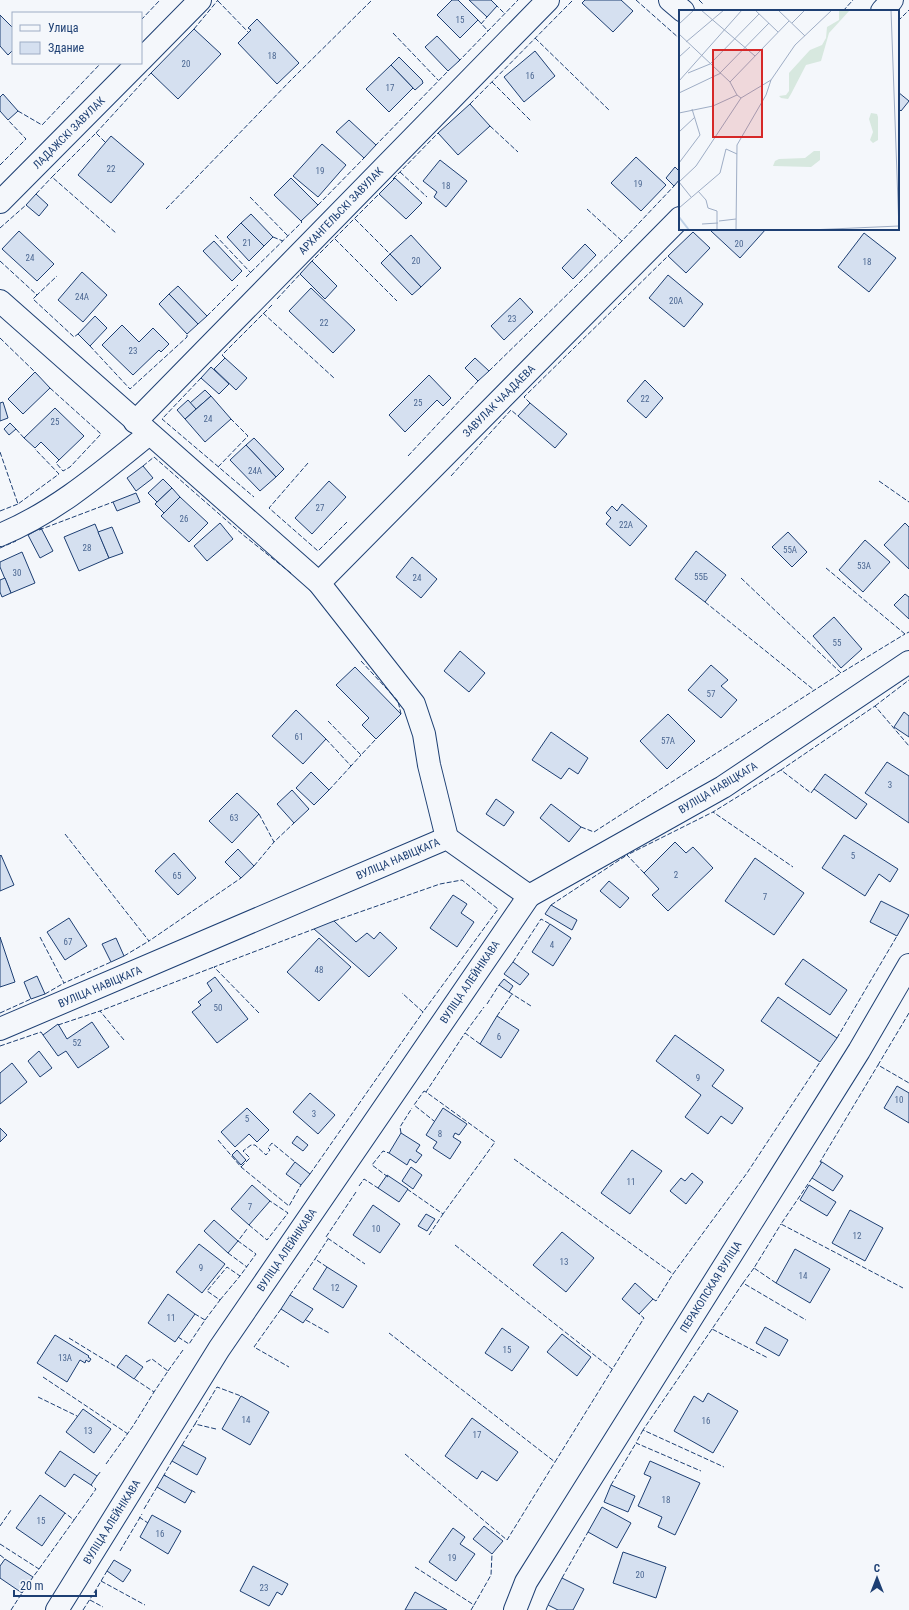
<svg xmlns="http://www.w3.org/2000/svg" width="909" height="1610" viewBox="0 0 909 1610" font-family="'Roboto Condensed',sans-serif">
<rect width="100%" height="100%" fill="#f4f7fb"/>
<!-- building -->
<g fill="#d5e0f0" stroke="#1d3f73">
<polygon points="452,0 458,0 478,20 460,38 437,15"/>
<polygon points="469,0 491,0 497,6 487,17"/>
<polygon points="585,0 621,0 633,11 613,32 582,3"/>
<polygon points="0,15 13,28 13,50 8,55 0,46"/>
<polygon points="257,19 299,63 277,84 238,43 251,30 248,28"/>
<polygon points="194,29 221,54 178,99 151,73"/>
<polygon points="437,36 460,60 448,71 425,47"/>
<polygon points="535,51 555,76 524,102 504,77"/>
<polygon points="399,57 422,80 423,83 415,90 391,65"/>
<polygon points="391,65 413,88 389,112 366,89"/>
<polygon points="898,92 909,101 901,111 898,108"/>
<polygon points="3,94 18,111 8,120 0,111 0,97"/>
<polygon points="470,104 490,126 458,155 438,133"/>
<polygon points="349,120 376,145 364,158 336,132"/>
<polygon points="111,136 144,164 111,203 78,175"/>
<polygon points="322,144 346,165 318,197 293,176"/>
<polygon points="636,157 666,185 641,211 611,183"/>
<polygon points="440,160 467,181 446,207 434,197 437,192 423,181"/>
<polygon points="675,167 680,172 680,179 674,186 666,178"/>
<polygon points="291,178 318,205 301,221 274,195"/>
<polygon points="395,178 422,203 406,219 379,194"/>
<polygon points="36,194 48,205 39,216 26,205"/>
<polygon points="251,214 273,237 264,246 241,223"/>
<polygon points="241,223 264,246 249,261 227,237"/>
<polygon points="712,229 766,229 740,258 711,231"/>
<polygon points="19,231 54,264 37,281 2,249"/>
<polygon points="693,232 710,248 686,273 668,256"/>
<polygon points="864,233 896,258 869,292 838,267"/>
<polygon points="411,235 441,268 421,287 390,254"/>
<polygon points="214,241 242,271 232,281 203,251"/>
<polygon points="585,244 596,255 573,279 562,268"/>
<polygon points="390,254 421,287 412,295 381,263"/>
<polygon points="312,261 337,286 325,299 300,274"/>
<polygon points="82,272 107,295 83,322 58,300"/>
<polygon points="668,275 703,304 684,327 649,298"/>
<polygon points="178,286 207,316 198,324 169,294"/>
<polygon points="311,288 355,330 333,353 289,311"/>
<polygon points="169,294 198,324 187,334 159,304"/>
<polygon points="520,298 533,312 504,340 491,326"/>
<polygon points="95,316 107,328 90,346 78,334"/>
<polygon points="122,325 139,342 153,328 169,344 161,352 159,350 133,375 102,345"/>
<polygon points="225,358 247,378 236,390 214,369"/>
<polygon points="475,358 489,371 478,381 465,368"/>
<polygon points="211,367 229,384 219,394 201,378"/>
<polygon points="35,372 50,388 23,414 8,399"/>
<polygon points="429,375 451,398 443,406 437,400 405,432 389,415"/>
<polygon points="645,380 663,398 646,418 627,401"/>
<polygon points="205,390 211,396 196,409 190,403"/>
<polygon points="211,396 231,419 205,442 185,419"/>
<polygon points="188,400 196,409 185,419 177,410"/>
<polygon points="3,402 8,418 0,421 0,403"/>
<polygon points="530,403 567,434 555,448 518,416"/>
<polygon points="55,408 84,436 59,460 41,442 35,448 24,438"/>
<polygon points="10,423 16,429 9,435 4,429"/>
<polygon points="254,438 284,469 276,477 246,445"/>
<polygon points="246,445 276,477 260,491 230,460"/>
<polygon points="143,466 153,478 136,491 127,478"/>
<polygon points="163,479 172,488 157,502 148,493"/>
<polygon points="329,481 346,497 312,534 295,518"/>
<polygon points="172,488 180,497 164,513 155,504"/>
<polygon points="136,493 140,502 117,511 113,502"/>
<polygon points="180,497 208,523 189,542 161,516"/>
<polygon points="622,504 647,526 630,546 606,524 611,518 606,513 612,506 617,511"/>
<polygon points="220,523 233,539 207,561 194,546"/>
<polygon points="905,523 909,527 909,569 884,545"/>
<polygon points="95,524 109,558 79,571 64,537"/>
<polygon points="112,527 123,553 109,558 98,532"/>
<polygon points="41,528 53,551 40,558 28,535"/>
<polygon points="788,532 807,552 792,567 772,547"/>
<polygon points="865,540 890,562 863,592 839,570"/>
<polygon points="696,551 726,575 705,602 675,579"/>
<polygon points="22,552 35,583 11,593 0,567 0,562"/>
<polygon points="412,557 437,579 421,598 396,577"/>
<polygon points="5,578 11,593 2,597 0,592 0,580"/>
<polygon points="905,594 909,597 909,619 894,605"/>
<polygon points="834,617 862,649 841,668 813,636"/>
<polygon points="460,651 485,673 469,692 444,671"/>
<polygon points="711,665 728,680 721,686 737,700 721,718 688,690"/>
<polygon points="355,667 401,714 376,739 362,725 369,718 336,685"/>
<polygon points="296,710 326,739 303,764 272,736"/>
<polygon points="904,712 909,716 909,737 894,727"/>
<polygon points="668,714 695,741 667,769 640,741"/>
<polygon points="551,732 588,758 578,774 569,768 561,779 532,760"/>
<polygon points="887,762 909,776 909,823 865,793"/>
<polygon points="311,772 329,790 314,805 296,788"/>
<polygon points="825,774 867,804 856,819 814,789"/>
<polygon points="292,790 309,809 294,823 277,804"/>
<polygon points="237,793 259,814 232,843 209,821"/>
<polygon points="496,799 514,812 504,826 486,814"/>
<polygon points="551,804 581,827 569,842 540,818"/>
<polygon points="844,835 898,869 890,882 879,874 865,896 822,868"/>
<polygon points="675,842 686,853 693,847 713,868 668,911 652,895 659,889 644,873"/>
<polygon points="238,849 254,866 241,878 225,862"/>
<polygon points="174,853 196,878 178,895 155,871"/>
<polygon points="1,855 14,885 0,891 0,856"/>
<polygon points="755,858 804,893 774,935 725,901"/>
<polygon points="609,881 629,898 620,908 600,891"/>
<polygon points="453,895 467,904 461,913 474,922 457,947 430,928"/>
<polygon points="881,901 909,915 897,936 870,922"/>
<polygon points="551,905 577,920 572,930 545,914"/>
<polygon points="69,918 87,946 65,960 47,932"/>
<polygon points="334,921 356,942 367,933 374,939 380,932 397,948 369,977 314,929"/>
<polygon points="550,924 571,938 553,966 532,952"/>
<polygon points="0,937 15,982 0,987"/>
<polygon points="116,938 124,956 111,962 102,944"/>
<polygon points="319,938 351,967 319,1001 287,972"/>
<polygon points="803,959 847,990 830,1015 785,984"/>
<polygon points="513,962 529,974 520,985 504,974"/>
<polygon points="37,976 45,994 31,999 24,982"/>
<polygon points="215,977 248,1019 217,1043 192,1012 201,1005 198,1002 212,991 207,983"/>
<polygon points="504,979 513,986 509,992 499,985"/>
<polygon points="778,997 837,1038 820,1062 761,1021"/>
<polygon points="497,1016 519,1030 501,1058 480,1044"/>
<polygon points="92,1022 109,1047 78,1068 66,1051 58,1056 43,1035 58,1024 67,1039"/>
<polygon points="675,1035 724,1070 712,1086 743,1108 732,1124 721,1116 708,1134 685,1117 701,1095 656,1061"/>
<polygon points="39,1051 52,1068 40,1077 28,1061"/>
<polygon points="12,1063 27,1082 0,1104 0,1073"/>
<polygon points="897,1086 909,1093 909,1123 884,1108"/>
<polygon points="310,1093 335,1115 318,1134 293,1112"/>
<polygon points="247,1108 269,1130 257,1142 249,1134 235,1147 221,1132"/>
<polygon points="443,1108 467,1124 459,1135 455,1133 453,1137 461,1142 450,1159 433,1148 437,1142 426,1135"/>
<polygon points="0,1128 7,1135 0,1142"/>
<polygon points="401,1133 420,1145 416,1151 422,1155 416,1163 410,1159 407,1165 389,1153"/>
<polygon points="297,1136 308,1145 303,1151 292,1143"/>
<polygon points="237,1150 246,1160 241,1165 232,1155"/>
<polygon points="632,1150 662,1171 630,1214 601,1193"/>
<polygon points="295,1162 310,1174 301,1185 286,1174"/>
<polygon points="822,1162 843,1176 833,1191 812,1178"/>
<polygon points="411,1167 422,1175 413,1189 402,1181"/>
<polygon points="692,1173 703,1182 686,1204 670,1191 681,1178 685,1181"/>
<polygon points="387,1175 408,1189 399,1202 378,1188"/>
<polygon points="252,1185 270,1201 249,1225 231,1209"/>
<polygon points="809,1185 836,1202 827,1216 800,1200"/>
<polygon points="373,1205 400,1224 380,1253 353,1235"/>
<polygon points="850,1210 883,1228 865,1261 832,1243"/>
<polygon points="426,1214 435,1219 427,1231 418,1226"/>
<polygon points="214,1220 238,1241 228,1253 204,1231"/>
<polygon points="562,1232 594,1258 566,1292 533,1265"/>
<polygon points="199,1244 225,1264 202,1293 176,1272"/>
<polygon points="795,1249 830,1269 810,1303 776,1283"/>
<polygon points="327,1267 357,1286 343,1308 313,1289"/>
<polygon points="635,1283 653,1299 639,1314 622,1299"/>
<polygon points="168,1294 195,1314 175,1342 148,1323"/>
<polygon points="290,1295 313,1309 303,1323 281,1309"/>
<polygon points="765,1327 788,1340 779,1356 756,1343"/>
<polygon points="502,1328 529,1347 512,1371 485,1353"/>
<polygon points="562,1334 591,1357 577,1376 547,1352"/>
<polygon points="55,1335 89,1356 88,1357 91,1359 89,1362 86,1360 85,1363 80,1360 67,1382 37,1363"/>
<polygon points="126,1355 143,1367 134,1379 117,1367"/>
<polygon points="708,1393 738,1411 713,1453 674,1431 694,1396 703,1402"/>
<polygon points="241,1396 269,1412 250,1445 222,1429"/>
<polygon points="83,1409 111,1429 94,1453 66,1432"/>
<polygon points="472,1418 518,1452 497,1481 482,1471 477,1479 445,1456"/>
<polygon points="182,1445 206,1458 197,1475 172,1461"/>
<polygon points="60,1451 97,1476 91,1485 74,1474 65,1487 45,1473"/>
<polygon points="650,1461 700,1483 675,1535 658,1527 662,1517 638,1506 651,1477 644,1474"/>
<polygon points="164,1475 192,1491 185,1503 157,1487"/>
<polygon points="611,1485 635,1496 628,1512 604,1502"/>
<polygon points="40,1495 65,1513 42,1546 16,1528"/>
<polygon points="602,1507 631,1523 617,1548 588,1532"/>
<polygon points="152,1515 181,1531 168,1554 140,1537"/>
<polygon points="484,1526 503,1541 492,1554 473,1539"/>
<polygon points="453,1528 465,1537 460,1544 475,1554 456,1581 429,1562"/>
<polygon points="623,1552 666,1567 656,1598 613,1583"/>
<polygon points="5,1559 33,1577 22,1593 0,1578 0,1566"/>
<polygon points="114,1560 131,1570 123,1582 107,1571"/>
<polygon points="253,1566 288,1584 282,1595 277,1592 269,1606 240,1591"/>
<polygon points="562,1578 584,1589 573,1610 558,1610 548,1605"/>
<polygon points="415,1592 447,1610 405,1610"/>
</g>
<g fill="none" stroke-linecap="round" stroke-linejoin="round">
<defs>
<g id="minor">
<polyline points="670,0 683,11"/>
<polyline points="882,11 892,0"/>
<polyline points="141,60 200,0"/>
<polyline points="0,202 138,63"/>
<polyline points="0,301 319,583 414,704 424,734 429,765 447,838"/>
<polyline points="135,422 548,0"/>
<path d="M 0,535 C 56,512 102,472 149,434"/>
<polyline points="319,583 680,218"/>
<polyline points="0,1029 447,838 529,896 723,787 909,662"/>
<polyline points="57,1610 219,1349 529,896"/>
<polyline points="515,1610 526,1582 859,1051 909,965"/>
</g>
</defs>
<!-- minor casing -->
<use href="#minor" stroke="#1d3f73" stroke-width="24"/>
<!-- minor -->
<use href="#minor" stroke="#f4f7fb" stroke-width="22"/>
<!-- fence -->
<g stroke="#1d3f73" stroke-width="1" stroke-dasharray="5 2" stroke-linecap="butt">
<polyline points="636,0 680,39"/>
<polyline points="699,0 703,4"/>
<polyline points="218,1 249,33"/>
<polyline points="495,4 505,14"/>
<polyline points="843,11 853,0"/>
<polyline points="141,20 160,0"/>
<polyline points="478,20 488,31"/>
<polyline points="898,21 909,10"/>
<polyline points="481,24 487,17"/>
<polyline points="194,29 218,0"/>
<polyline points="393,33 438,80"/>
<polyline points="535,38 610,111"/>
<polyline points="458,62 518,0"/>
<polyline points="492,82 531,121"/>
<polyline points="470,104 573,0"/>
<polyline points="18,111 42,125 101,63"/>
<polyline points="490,126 518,152"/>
<polyline points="96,133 151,73"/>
<polyline points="105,142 96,133 52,177 116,233"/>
<polyline points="375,146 449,70"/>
<polyline points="0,165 26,139 8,120"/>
<polyline points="400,172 427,197"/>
<polyline points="393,179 438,133"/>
<polyline points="36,194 52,177"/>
<polyline points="250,197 288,236"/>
<polyline points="318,205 366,156"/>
<polyline points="166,209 292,79 372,0"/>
<polyline points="587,209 622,241"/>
<polyline points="355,219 390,254"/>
<polyline points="0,228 26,205"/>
<polyline points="215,235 251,273"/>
<polyline points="273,237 283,241"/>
<polyline points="335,239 397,301"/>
<polyline points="0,261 37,295 57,276"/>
<polyline points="310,263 381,192"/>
<polyline points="246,277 302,222 301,221"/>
<polyline points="37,295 33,299 74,337 78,334"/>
<polyline points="277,299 302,272"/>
<polyline points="263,313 334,378"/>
<polyline points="207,316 238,285"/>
<polyline points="0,338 35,372"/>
<polyline points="90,346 130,389 187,337 187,334"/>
<polyline points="225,358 222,355 273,304"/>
<polyline points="489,371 622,241 675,185"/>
<polyline points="201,378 162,419 254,497"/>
<polyline points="50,388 101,434 70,467 63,471 56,463 59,460"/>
<polyline points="530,403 524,397 668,256"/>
<polyline points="16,429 24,438"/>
<polyline points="0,452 18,504 59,474 35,449"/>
<polyline points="408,456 478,381"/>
<polyline points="308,463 269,508 318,551 347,522"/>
<polyline points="143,466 154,457 242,534 292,574"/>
<polyline points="218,467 248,436 231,419"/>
<polyline points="451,476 511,410 518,416"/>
<polyline points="879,481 909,502"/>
<polyline points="0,511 18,504"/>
<polyline points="39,530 113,502"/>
<polyline points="0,548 16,541"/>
<polyline points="826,568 905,634 909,632"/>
<polyline points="741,578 841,673 905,634"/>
<polyline points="705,602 814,690"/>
<polyline points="361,661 398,701 401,714"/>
<polyline points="875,706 909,680"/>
<polyline points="328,721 361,755 376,739"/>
<polyline points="326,739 351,766 361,755"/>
<polyline points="781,770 713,812 793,867"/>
<polyline points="814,789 811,793 781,770 875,706 909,746"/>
<polyline points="329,790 351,766"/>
<polyline points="259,814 274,842 294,823"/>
<polyline points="581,827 594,832 841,673"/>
<polyline points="65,834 149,941 241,878"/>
<polyline points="254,866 274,842"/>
<polyline points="644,873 627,855 713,812"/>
<polyline points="551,905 627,855"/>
<polyline points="334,921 440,884 462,880 498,909 423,1012 402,993"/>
<polyline points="40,937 64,983 111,962"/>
<polyline points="124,956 149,941"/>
<polyline points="513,962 541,919 550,924"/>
<polyline points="509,992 531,1006"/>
<polyline points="45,994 64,983"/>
<polyline points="487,1004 499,985"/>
<polyline points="0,1013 31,999"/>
<polyline points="259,1013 214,967 314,929"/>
<polyline points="909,1013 878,1065 909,1083"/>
<polyline points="497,1016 512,994"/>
<polyline points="58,1025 100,1011"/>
<polyline points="837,1038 897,936"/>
<polyline points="124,1040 100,1011 214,967"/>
<polyline points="480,1044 465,1033 484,1007"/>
<polyline points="0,1046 41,1032 43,1035"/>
<polyline points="426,1092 424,1091 414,1105 434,1121"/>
<polyline points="401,1133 400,1127 412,1108"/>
<polyline points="218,1140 241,1167 289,1206 301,1185"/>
<polyline points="514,1159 673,1274 747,1173 820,1062"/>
<polyline points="822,1162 820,1162 878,1065"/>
<polyline points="241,1167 250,1158 243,1151 251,1145 255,1145 266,1155 270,1150 268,1148 272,1143 295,1162"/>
<polyline points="310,1174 423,1012"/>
<polyline points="388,1177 372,1165 383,1151 389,1153"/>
<polyline points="812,1178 781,1224 903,1288"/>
<polyline points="359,1186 364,1179 378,1188"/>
<polyline points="407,1189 443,1214 495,1142 426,1092 465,1033"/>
<polyline points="356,1192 326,1237 365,1264"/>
<polyline points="249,1225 267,1240 288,1213 270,1201"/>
<polyline points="429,1235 443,1214"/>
<polyline points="455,1245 612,1369"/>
<polyline points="228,1253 247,1267"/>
<polyline points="327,1267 315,1259 328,1239"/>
<polyline points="754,1268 743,1283 806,1320"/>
<polyline points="743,1283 712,1329 768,1358"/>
<polyline points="776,1283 754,1268 781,1224"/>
<polyline points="290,1295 315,1259"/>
<polyline points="653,1299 656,1301 673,1274"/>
<polyline points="220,1300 240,1276"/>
<polyline points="281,1309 254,1347 289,1367"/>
<polyline points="205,1320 220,1300 207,1291 227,1267 240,1276 256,1254 238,1241 247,1229"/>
<polyline points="306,1320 329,1333"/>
<polyline points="712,1329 643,1430 724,1467"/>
<polyline points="389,1333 555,1462 644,1318 639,1314"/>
<polyline points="178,1337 189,1344 205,1320 195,1314"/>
<polyline points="69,1338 118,1368"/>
<polyline points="146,1362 152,1359 168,1371 154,1392"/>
<polyline points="168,1371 183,1350"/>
<polyline points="43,1377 128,1434"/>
<polyline points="38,1397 77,1416"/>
<polyline points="216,1429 195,1424 217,1387 241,1396"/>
<polyline points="643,1430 636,1443 701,1471"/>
<polyline points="182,1445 195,1424"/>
<polyline points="405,1454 507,1540 555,1462"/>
<polyline points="106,1464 133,1426 154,1392 133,1378"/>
<polyline points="97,1476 101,1471"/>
<polyline points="166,1476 164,1475 172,1461"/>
<polyline points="611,1485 636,1443"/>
<polyline points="191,1490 196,1493"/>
<polyline points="144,1509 157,1487"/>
<polyline points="139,1517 148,1523"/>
<polyline points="74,1520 96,1489 91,1485"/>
<polyline points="0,1526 11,1510"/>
<polyline points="0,1544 39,1569 33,1577"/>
<polyline points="120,1551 142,1514"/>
<polyline points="0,1555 5,1559"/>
<polyline points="415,1567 474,1605 491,1575 492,1554"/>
<polyline points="39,1569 74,1520 65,1513"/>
<polyline points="562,1578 588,1532"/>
<polyline points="101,1581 145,1605"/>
<polyline points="94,1593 107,1571"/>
<polyline points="90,1600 103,1607"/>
<polyline points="11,1610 22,1593"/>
<polyline points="83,1610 92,1596"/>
<polyline points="471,1610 474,1605"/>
<polyline points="546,1610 548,1605"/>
</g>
</g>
<g text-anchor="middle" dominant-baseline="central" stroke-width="3" stroke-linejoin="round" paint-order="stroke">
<!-- number labels -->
<g font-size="9" fill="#4b6792">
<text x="460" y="20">15</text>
<text x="272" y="56">18</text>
<text x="186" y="64">20</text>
<text x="530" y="76">16</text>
<text x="390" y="88">17</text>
<text x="111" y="169">22</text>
<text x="320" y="171">19</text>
<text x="638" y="184">19</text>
<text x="446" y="186">18</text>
<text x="247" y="243">21</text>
<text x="739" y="244">20</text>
<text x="30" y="258">24</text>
<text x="416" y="261">20</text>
<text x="867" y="262">18</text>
<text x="82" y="297">24А</text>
<text x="676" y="301">20А</text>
<text x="512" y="319">23</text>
<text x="324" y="323">22</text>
<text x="133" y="351">23</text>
<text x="645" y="399">22</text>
<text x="418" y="403">25</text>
<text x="208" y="419">24</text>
<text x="55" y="422">25</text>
<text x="255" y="471">24А</text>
<text x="320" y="508">27</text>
<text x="184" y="519">26</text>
<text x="626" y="525">22А</text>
<text x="87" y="548">28</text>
<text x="790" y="550">55А</text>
<text x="864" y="566">53А</text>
<text x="17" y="573">30</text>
<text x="701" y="577">55Б</text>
<text x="417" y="578">24</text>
<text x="837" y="643">55</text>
<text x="711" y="694">57</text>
<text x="299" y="737">61</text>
<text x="668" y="741">57А</text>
<text x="890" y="785">3</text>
<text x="234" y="818">63</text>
<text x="853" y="856">5</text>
<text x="676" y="875">2</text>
<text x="177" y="876">65</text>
<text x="765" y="897">7</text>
<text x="68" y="942">67</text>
<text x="552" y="945">4</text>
<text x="319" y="970">48</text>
<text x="218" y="1008">50</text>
<text x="499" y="1037">6</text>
<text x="77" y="1043">52</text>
<text x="698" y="1078">9</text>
<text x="899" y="1100">10</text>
<text x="314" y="1114">3</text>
<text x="247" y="1119">5</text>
<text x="440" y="1134">8</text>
<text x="631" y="1182">11</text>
<text x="250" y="1207">7</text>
<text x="376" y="1229">10</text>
<text x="857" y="1236">12</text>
<text x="564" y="1262">13</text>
<text x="201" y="1268">9</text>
<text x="803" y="1276">14</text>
<text x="335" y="1288">12</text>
<text x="171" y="1318">11</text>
<text x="507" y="1350">15</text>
<text x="65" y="1358">13А</text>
<text x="246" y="1420">14</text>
<text x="706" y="1421">16</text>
<text x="88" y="1431">13</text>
<text x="477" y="1435">17</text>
<text x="666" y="1500">18</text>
<text x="41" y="1521">15</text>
<text x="160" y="1534">16</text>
<text x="452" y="1558">19</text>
<text x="640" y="1575">20</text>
<text x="264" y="1588">23</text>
</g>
<!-- street labels -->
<g font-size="11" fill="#1d3f73" stroke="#f4f7fb">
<text transform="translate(69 133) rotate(-45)">ЛАДАЖСКІ ЗАВУЛАК</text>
<text transform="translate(341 211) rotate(-46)">АРХАНГЕЛЬСКІ ЗАВУЛАК</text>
<text transform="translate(499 401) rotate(-45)">ЗАВУЛАК ЧААДАЕВА</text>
<text transform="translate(718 788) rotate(-31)">ВУЛІЦА НАВІЦКАГА</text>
<text transform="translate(398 859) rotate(-23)">ВУЛІЦА НАВІЦКАГА</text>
<text transform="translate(470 982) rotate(-56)">ВУЛІЦА АЛЕЙНІКАВА</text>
<text transform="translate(100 987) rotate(-23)">ВУЛІЦА НАВІЦКАГА</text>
<text transform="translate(287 1250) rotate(-56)">ВУЛІЦА АЛЕЙНІКАВА</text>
<text transform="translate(711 1287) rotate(-58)">ПЕРАКОПСКАЯ ВУЛІЦА</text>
<text transform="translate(112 1522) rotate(-58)">ВУЛІЦА АЛЕЙНІКАВА</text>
</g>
</g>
<!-- overview -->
<g transform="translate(679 10)">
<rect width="220" height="220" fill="#f4f7fb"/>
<path d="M 160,0 L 171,0 L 150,23 L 142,51 L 127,55 L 112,84 L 109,89 L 102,88 L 100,86 L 107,85 L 110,81 L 110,63 L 131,40 L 143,35 L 147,28 L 148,17 L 160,10 ZM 192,103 L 198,104 L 199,107 L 199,130 L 194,133 L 191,130 L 194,122 L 190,109 ZM 135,141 L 141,141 L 141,150 L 132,157 L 94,156 L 96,151 L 100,149 L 126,148 Z" fill="#d7e8df"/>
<path fill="none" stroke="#bed0e5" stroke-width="2" d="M 0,207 L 10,220"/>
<path fill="none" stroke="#9eadc5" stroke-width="1" d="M 22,0 L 76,46M 72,0 L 76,0 L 99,22M 99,0 L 126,26M 212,0 L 220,220M 113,13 L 126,0M 0,14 L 15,0M 0,24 L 51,72 L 58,85M 7,32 L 45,0M 0,47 L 11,37M 9,63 L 31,54 L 80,4M 41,63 L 90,13M 0,71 L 63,0M 51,72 L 110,11M 0,83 L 42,63M 0,103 L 34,96 L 58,85 L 62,88 L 92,70 L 116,35 L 153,0M 0,122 L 16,107M 0,153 L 21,125 L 13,99M 0,172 L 17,156 L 62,88M 0,172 L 12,187M 19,181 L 27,190 L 29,198 L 38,201 L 38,220M 0,198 L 41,163 L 47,139 L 58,144M 40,211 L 57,209M 23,214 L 39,213M 57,220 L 58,135 L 87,85 L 92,70M 130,220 L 220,216"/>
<path fill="#d62828" fill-opacity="0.15" stroke="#d62828" stroke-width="2" d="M 34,40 L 83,40 L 83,127 L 34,127 Z"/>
<rect width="220" height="220" fill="none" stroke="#1d3f73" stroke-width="2"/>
</g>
<!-- legend -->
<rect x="12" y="12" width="130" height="52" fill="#f4f7fb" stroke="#9eadc5"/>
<rect x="20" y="25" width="20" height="6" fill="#f4f7fb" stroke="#9eadc5"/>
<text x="48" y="32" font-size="12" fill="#1d3f73">Улица</text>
<rect x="20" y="42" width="20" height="12" fill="#d5e0f0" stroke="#9eadc5"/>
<text x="48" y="52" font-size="12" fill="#1d3f73">Здание</text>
<!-- north arrow -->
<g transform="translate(877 1578)" stroke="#f4f7fb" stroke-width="3" paint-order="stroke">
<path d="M0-3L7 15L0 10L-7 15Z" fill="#1d3f73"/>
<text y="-6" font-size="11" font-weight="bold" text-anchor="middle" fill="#1d3f73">С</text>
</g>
<!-- scale -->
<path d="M14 1590v6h82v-6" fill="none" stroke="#1d3f73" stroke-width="2"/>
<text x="20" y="1590" font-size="12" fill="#1d3f73" stroke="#f4f7fb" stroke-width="3" paint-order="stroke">20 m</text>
</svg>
